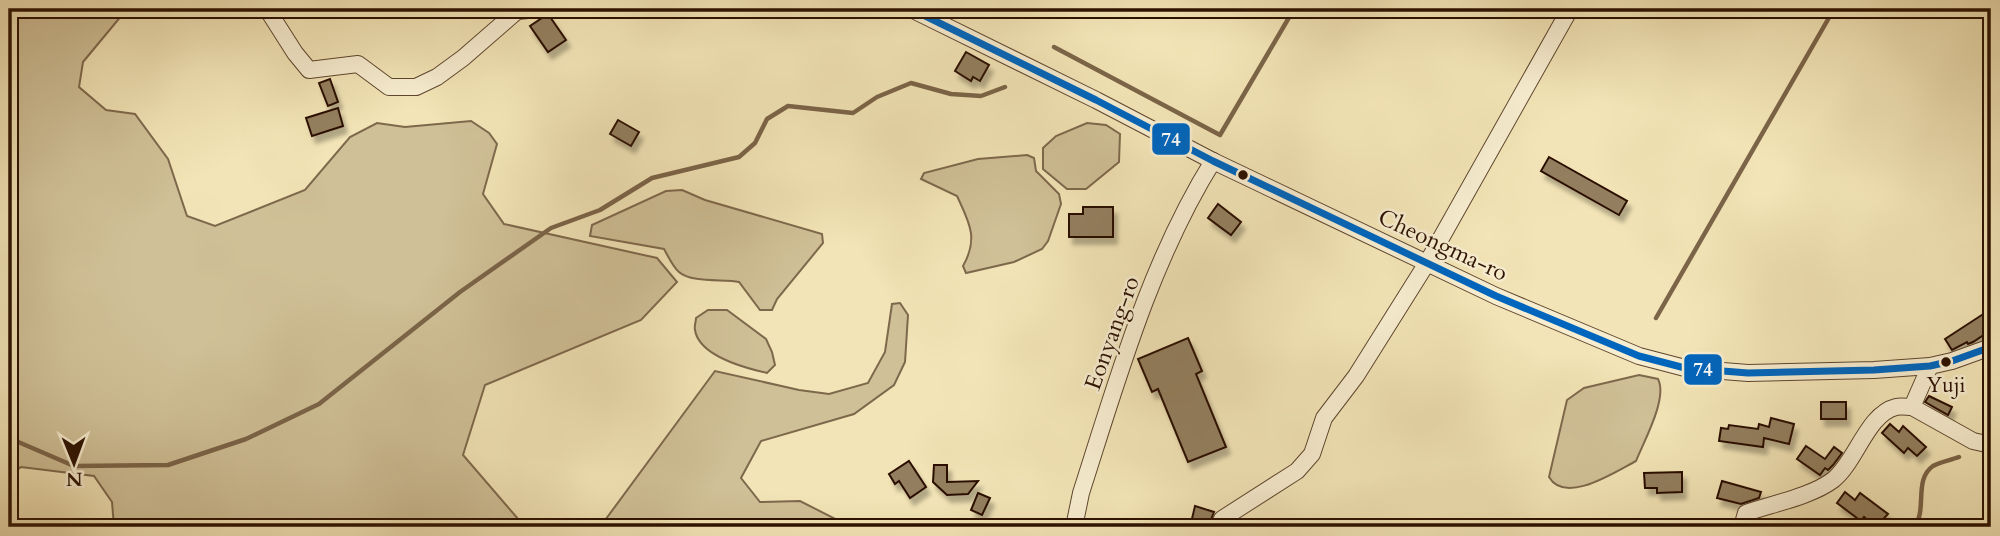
<svg xmlns="http://www.w3.org/2000/svg" width="2000" height="536" viewBox="0 0 2000 536" font-family="Cardo,serif">
<defs>
<filter id="shadow"><feDropShadow dx="4" dy="7" stdDeviation="2" flood-color="#0004"/></filter>
</defs>
<rect width="100%" height="100%" fill="#f2e4b6"/>
<filter id="stains"><feTurbulence type="fractalNoise" baseFrequency=".00286" numOctaves="4"/><feColorMatrix values="0 0 0 0 .2 0 0 0 0 .09 0 0 0 0 .02 0 0 0 .5 -.17"/></filter>
<radialGradient id="worn" r=".72"><stop offset=".6" stop-color="#630" stop-opacity="0"/><stop offset="1" stop-color="#630" stop-opacity=".3"/></radialGradient>
<!-- green -->
<g fill="#d0c097" stroke="#7e684c" stroke-width="2">
<polygon points="9,9 127,9 83,62 79,87 106,110 135,114 168,159 187,216 215,226 305,190 350,137 377,123 405,127 471,121 489,133 497,144 483,194 504,224 657,258 677,282 641,320 485,385 463,455 525,527 114,527 112,502 94,476 21,467 9,476"/>
<polygon points="1087,123 1106,125 1120,134 1119,162 1086,189 1067,189 1043,169 1043,148 1056,136"/>
<path d="M 1027,155 L 1034,158 L 1036,171 L 1059,194 L 1061,204 L 1048,241 L 1042,249 L 1014,262 L 966,273 L 963,266 C 979,238 969,222 957,196 L 921,179 L 924,173 L 978,159 Z"/>
<path d="M 682,190 L 705,200 L 822,234 L 823,243 L 777,299 L 772,310 L 760,310 L 739,282 C 723,279 691,283 679,272 C 673,267 668,256 664,249 L 590,236 L 592,225 L 666,191 Z"/>
<polygon points="900,303 908,315 905,362 894,385 854,414 761,441 741,478 760,502 800,501 851,527 901,527 600,527 715,371 799,390 829,394 868,383 885,352 892,304"/>
<path d="M 708,310 L 727,310 L 766,339 L 772,352 L 775,365 L 767,373 C 745,368 699,356 695,330 C 694,326 696,322 696,318 Z"/>
<path d="M 1639,375 L 1658,379 C 1668,398 1644,441 1636,461 C 1615,472 1565,505 1549,477 L 1567,400 L 1584,388 Z"/>
</g>
<g fill="none" stroke-linecap="round" stroke-linejoin="round">
<!-- stream -->
<g stroke="#7b6448" stroke-width="4.5">
<polyline points="1054,47 1220,135 1294,9"/>
<polyline points="1656,318 1834,9"/>
<polyline points="9,438 74,466 168,465 246,439 319,404 460,292 551,228 600,210 652,178 739,157 755,143 767,119 788,106 853,113 877,97 911,83 951,94 981,96 1005,87"/>
<path d="M 1914,527 C 1928,510 1913,480 1933,466 C 1940,462 1951,460 1959,457"/>
</g>
</g>
<!-- building -->
<g fill="#937f5f" stroke="#2c1100" stroke-width="2" filter="url(#shadow)">
<polygon points="548,14 566,40 548,52 530,26"/>
<polygon points="966,52 989,65 980,81 973,77 971,81 955,71"/>
<polygon points="330,79 338,102 328,106 319,83"/>
<polygon points="338,108 343,126 312,136 306,118"/>
<polygon points="618,120 639,132 631,146 610,134"/>
<polygon points="1549,157 1627,201 1619,215 1541,171"/>
<polygon points="1218,204 1241,222 1231,235 1208,218"/>
<polygon points="1083,207 1113,207 1113,237 1069,237 1069,214 1083,214"/>
<polygon points="1991,309 1991,330 1973,342 1968,344 1967,342 1952,350 1945,339"/>
<polygon points="1188,338 1202,371 1196,374 1226,447 1188,462 1158,389 1152,392 1138,359"/>
<polygon points="1929,396 1952,407 1948,415 1925,402"/>
<rect x="1821" y="402" width="25" height="17"/>
<polygon points="1771,418 1794,424 1789,444 1764,438 1763,447 1719,441 1721,428 1728,429 1729,425 1758,429 1759,424 1769,427"/>
<polygon points="1890,424 1899,432 1903,426 1926,447 1917,456 1908,448 1904,453 1882,433"/>
<polygon points="1806,446 1825,459 1834,447 1842,453 1833,465 1828,470 1825,468 1820,475 1797,459"/>
<polygon points="909,461 926,487 910,498 899,481 895,484 889,474"/>
<polygon points="934,465 947,465 947,482 978,481 968,494 947,495 933,482"/>
<polygon points="1682,472 1682,492 1657,493 1657,488 1645,488 1644,473"/>
<polygon points="1722,481 1761,492 1759,498 1741,504 1717,498"/>
<polygon points="1845,492 1855,500 1860,493 1888,514 1876,527 1864,517 1861,521 1837,503"/>
<polygon points="978,493 990,498 982,515 971,510"/>
<polygon points="1195,506 1214,512 1208,527 1191,523"/>
</g>
<g fill="none" stroke-linecap="round" stroke-linejoin="round">
<defs>
<g id="minor">
<polyline points="267,9 295,53 309,70 358,64 389,87 416,87 437,77 463,58 517,11 539,9"/>
<polyline points="911,9 1096,100 1213,161 1496,296 1639,356 1685,368 1748,373 1874,370 1930,366 1952,361 1991,347"/>
<polyline points="1930,366 1912,407 1973,441 1991,445"/>
<path d="M 1074,527 L 1081,493 C 1117,381 1150,262 1213,161"/>
<polyline points="1218,527 1222,519 1297,471 1312,454 1324,418 1356,376 1427,263 1570,9"/>
<path d="M 1742,527 L 1746,513 C 1772,504 1812,496 1833,480 C 1856,462 1867,414 1896,407 C 1901,406 1907,407 1912,407"/>
</g>
</defs>
<!-- minor casing -->
<use href="#minor" stroke="#5e462e" stroke-width="18"/>
<!-- minor -->
<use href="#minor" stroke="#f7edd0" stroke-width="16"/>
<defs>
<polyline id="bus-1" points="911,9 1096,100 1213,161 1496,296 1639,356 1685,368 1748,373 1874,370 1930,366 1952,361 1991,347"/>
</defs>
<!-- bus-1 casing -->
<use href="#bus-1" stroke="#f7edd0" stroke-width="12"/>
<!-- bus-1 -->
<use href="#bus-1" stroke="#0065bd" stroke-width="7"/>
</g>
<!-- markers -->
<g fill="#2c1100" stroke="#f7edd0" stroke-width="2.5">
<circle cx="1243" cy="175" r="6"/>
<circle cx="1946" cy="362" r="6"/>
</g>
<g text-anchor="middle" dominant-baseline="central" stroke-width="5" stroke-linejoin="round" paint-order="stroke">
<!-- bus labels -->
<g font-size="21" fill="#2c1100" stroke="#f7edd0">
<text x="1946" y="385">Yuji</text>
</g>
<!-- street labels -->
<g font-size="23" fill="#2c1100" stroke="#f7edd0">
<text transform="translate(1443 245) rotate(25)">Cheongma-ro</text>
<text transform="translate(1112 333) rotate(-70)">Eonyang-ro</text>
</g>
</g>
<g stroke="#f7edd0" stroke-width="2.5">
<rect x="1151" y="122" width="40" height="34" rx="7" fill="#0065bd"/>
<rect x="1683" y="353" width="40" height="33" rx="7" fill="#0065bd"/>
</g>
<g font-size="19" text-anchor="middle" font-weight="bold" fill="#fff">
<text x="1171" y="146">74</text>
<text x="1703" y="376">74</text>
</g>
<!-- margin -->
<rect width="2000" height="536" fill="none" stroke="#f2e4b6" stroke-width="35"/>
<rect x="10" y="10" width="1979" height="515" fill="none" stroke="#2c1100" stroke-width="3.5"/>
<rect x="18" y="18" width="1965" height="501" fill="none" stroke="#2c1100" stroke-width="2"/>
<!-- north arrow -->
<g transform="translate(74 463) rotate(179)" stroke="#f7edd0" stroke-width="5" paint-order="stroke">
<path d="M0-5L12 26L0 18L-12 26Z" fill="#2c1100"/>
<text y="-10" font-size="19" font-weight="bold" text-anchor="middle" fill="#2c1100">N</text>
</g>
<rect width="100%" height="100%" filter="url(#stains)"/>
<rect width="100%" height="100%" fill="url(#worn)"/>
</svg>
